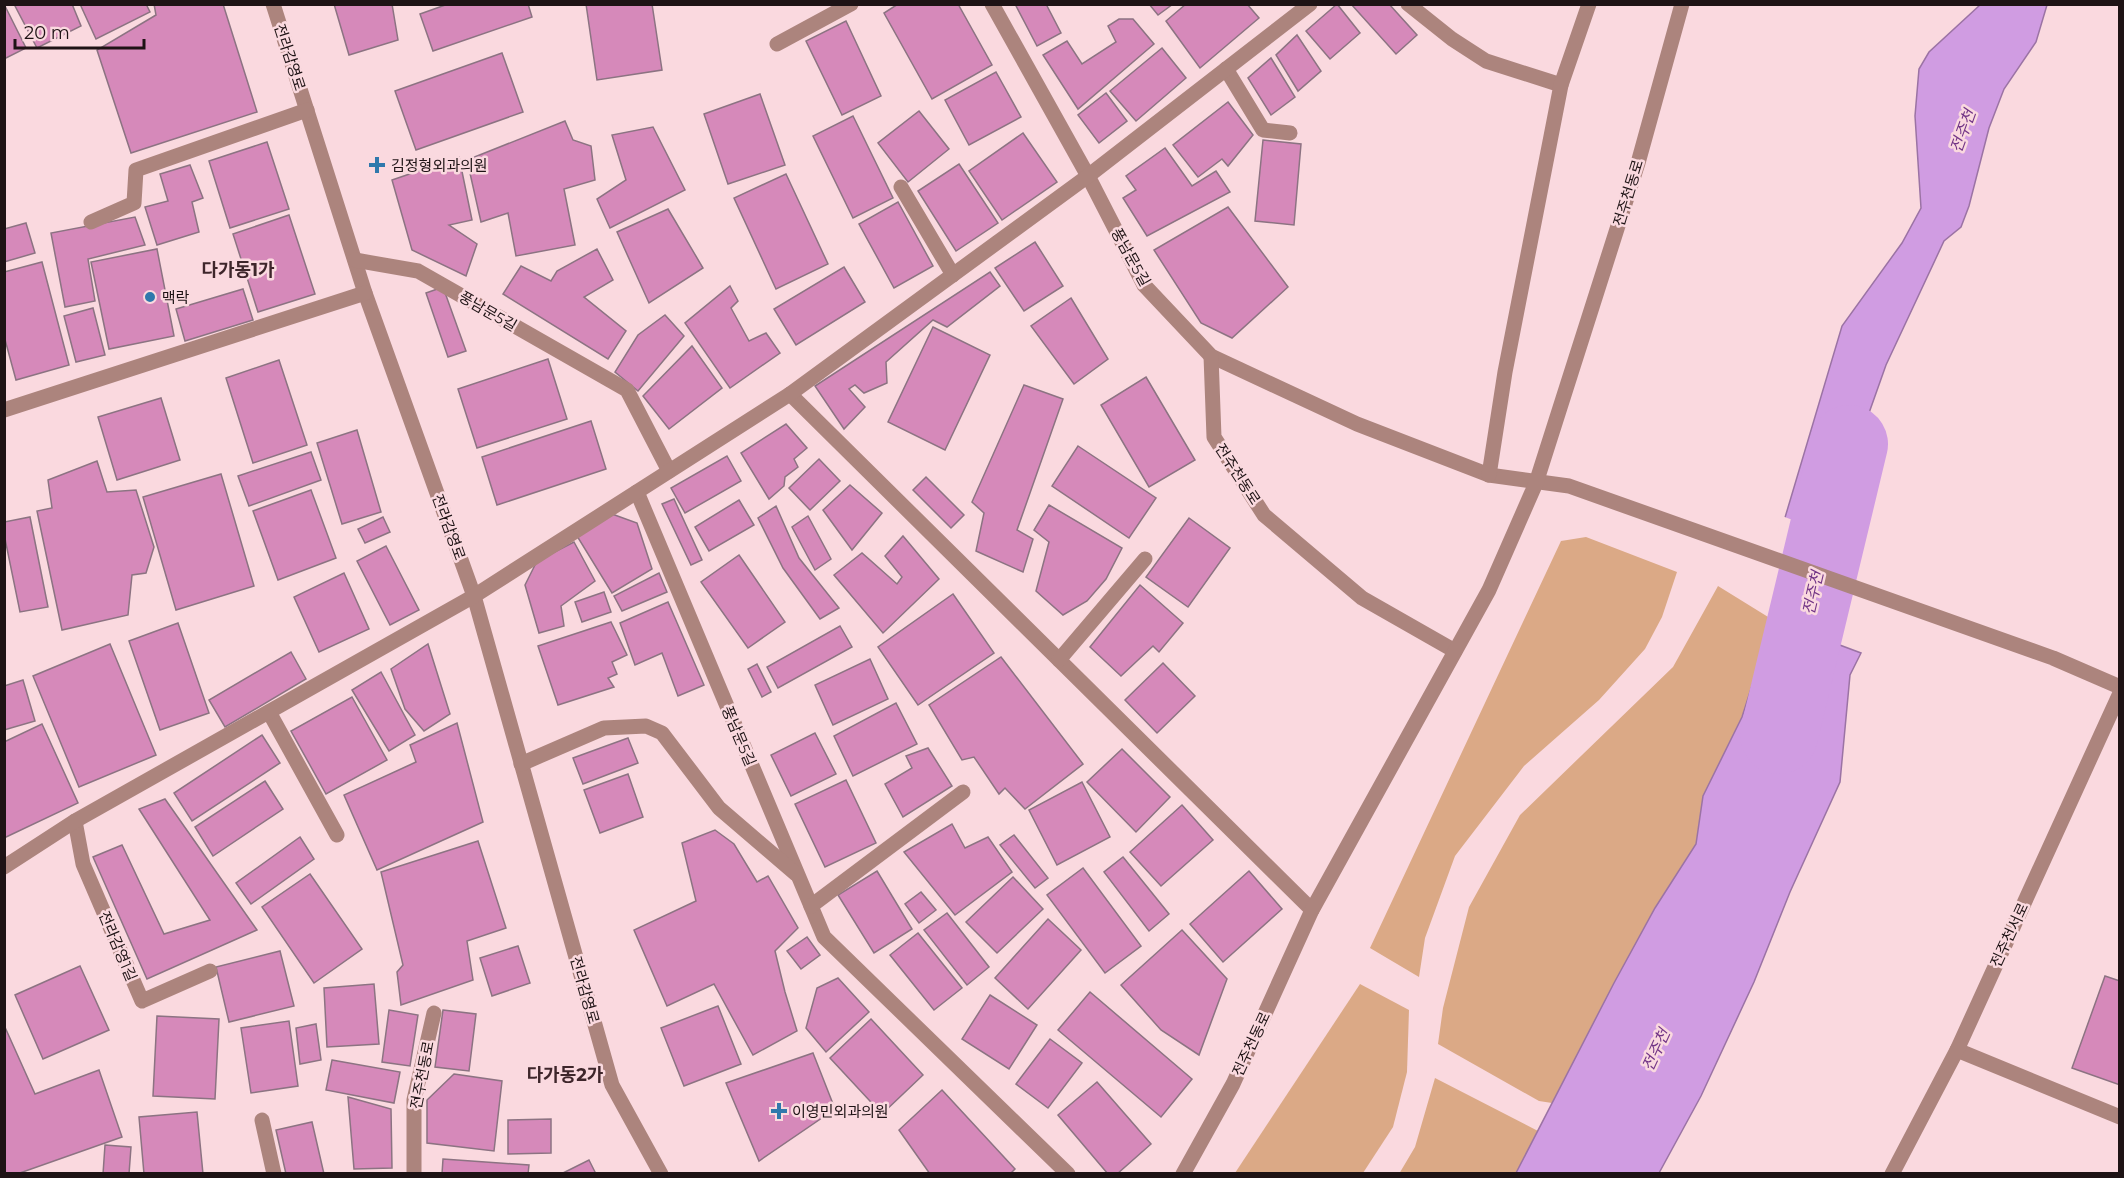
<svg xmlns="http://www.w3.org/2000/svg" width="2124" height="1178" viewBox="0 0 2124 1178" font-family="Montserrat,'Noto Sans KR',sans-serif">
<rect width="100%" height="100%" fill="#fad9df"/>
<!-- green -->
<g fill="#dba986">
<polygon points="1586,537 1677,572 1662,617 1645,649 1599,700 1524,766 1455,856 1425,938 1419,977 1370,948 1561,541"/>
<polygon points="1718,586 1773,620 1742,717 1703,796 1696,844 1655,908 1552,1103 1539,1101 1438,1044 1443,1008 1469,907 1520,815 1673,667"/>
<polygon points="1360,984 1409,1010 1407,1072 1393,1127 1363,1173 1235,1173"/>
<polygon points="1435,1078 1538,1131 1516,1173 1399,1174 1415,1147"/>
</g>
<!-- water -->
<g fill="#d09ce2" stroke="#9b73a4" stroke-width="1.5">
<polygon points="1980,5 2047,5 2036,42 2004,89 1989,128 1969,206 1961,227 1944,241 1886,365 1869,413 1854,499 1855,560 1781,531 1842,326 1902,243 1921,208 1915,116 1919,69 1929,52"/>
<polygon points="1773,620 1861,653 1850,675 1840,782 1790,892 1754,982 1701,1096 1659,1173 1516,1173 1614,983 1655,908 1696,844 1703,796 1742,717"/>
</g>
<!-- pier -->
<polygon fill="#fad9df" points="1782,516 1857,544 1857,562 1853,563 1779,533 1778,530"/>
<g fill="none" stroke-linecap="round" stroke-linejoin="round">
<!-- river -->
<polyline stroke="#d09ce2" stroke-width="78" points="1779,735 1849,444"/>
</g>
<!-- building -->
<g fill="#d689ba" stroke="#8c7382" stroke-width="1.5">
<polygon points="4,4 26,48 4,59"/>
<polygon points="14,4 72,4 81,26 37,48"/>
<polygon points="80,4 146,4 150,12 96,39"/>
<polygon points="154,4 223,4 257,112 131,153 97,50 156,15"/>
<polygon points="334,4 392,4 398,40 349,55"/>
<polygon points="448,4 528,4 532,17 433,51 420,14"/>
<polygon points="586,4 652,4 662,70 597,80"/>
<polygon points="898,4 958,4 992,65 932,99 884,13"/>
<polygon points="1015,4 1046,4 1061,33 1037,46"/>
<polygon points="1149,4 1173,4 1158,15"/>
<polygon points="1186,4 1247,4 1259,18 1200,68 1166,21"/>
<polygon points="1337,4 1360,33 1330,59 1306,31"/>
<polygon points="1351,4 1389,4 1417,35 1396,54"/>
<polygon points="1119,19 1133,19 1154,44 1078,109 1043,55 1067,41 1082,64 1116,42 1108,26"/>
<polygon points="846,21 881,96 842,115 806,41"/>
<polygon points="1297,35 1321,71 1298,91 1276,55"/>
<polygon points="1162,48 1186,78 1136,121 1110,91"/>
<polygon points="502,53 523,112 416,150 395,91"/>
<polygon points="1271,58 1295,97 1271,115 1248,78"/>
<polygon points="996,72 1021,117 969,145 945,100"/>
<polygon points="1106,93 1127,121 1099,143 1078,115"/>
<polygon points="760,94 785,165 728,184 704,114"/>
<polygon points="1228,102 1253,135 1228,166 1222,159 1198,177 1173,145"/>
<polygon points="919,111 949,149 908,182 878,143"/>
<polygon points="853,116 893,198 853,218 813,136"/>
<polygon points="565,121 573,140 591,146 595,180 564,189 575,245 516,256 508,213 481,222 467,160"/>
<polygon points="653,127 685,190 610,228 597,199 626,180 612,135"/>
<polygon points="1023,133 1057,182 1002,220 969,171"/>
<polygon points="1263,140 1301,144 1294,225 1255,221"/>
<polygon points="267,142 289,209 230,228 209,161"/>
<polygon points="1165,148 1192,186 1216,171 1230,192 1147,236 1123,198 1136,190 1126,176"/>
<polygon points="459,157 472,220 449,225 477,244 466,276 412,250 392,180"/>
<polygon points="959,164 998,223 956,251 918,191"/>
<polygon points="190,165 203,198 192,202 199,232 157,245 145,207 168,201 160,174"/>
<polygon points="786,174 828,264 776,289 734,198"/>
<polygon points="898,202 933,266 894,288 859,224"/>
<polygon points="1228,207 1288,287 1232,338 1201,323 1154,250"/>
<polygon points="668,209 703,268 649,303 617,232"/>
<polygon points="289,215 315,294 258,312 233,234"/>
<polygon points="135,217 145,245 88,259 95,301 65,307 51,233"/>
<polygon points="26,223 35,253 4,262 4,229"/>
<polygon points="1035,242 1063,286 1024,311 995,268"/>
<polygon points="157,249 174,336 109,349 91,262"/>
<polygon points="597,249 613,280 584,297 626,331 608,359 503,294 521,266 551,281 557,271"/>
<polygon points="42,262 69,365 16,380 4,336 4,272"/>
<polygon points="844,267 865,302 796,345 774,309"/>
<polygon points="990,272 1000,286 947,327 933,320 886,362 887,383 864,393 855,385 849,389 865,407 844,429 815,386"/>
<polygon points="730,286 738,301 731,308 749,341 766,333 780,353 730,388 685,323"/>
<polygon points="443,287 466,351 448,357 426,293"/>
<polygon points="243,289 253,320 185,341 176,309"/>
<polygon points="1071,298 1108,359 1074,384 1031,326"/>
<polygon points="93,308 105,355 76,362 64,316"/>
<polygon points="665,315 684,336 638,391 615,372 638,335"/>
<polygon points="933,327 990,355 945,450 888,422"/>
<polygon points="692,346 722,388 669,429 643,396"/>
<polygon points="548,359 567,419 477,448 458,389"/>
<polygon points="279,360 307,445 253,463 226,378"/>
<polygon points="1146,377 1195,460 1149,487 1101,405"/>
<polygon points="1024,385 1063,399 1017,530 1033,539 1023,572 976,551 984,513 972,502"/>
<polygon points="161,398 180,460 117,480 98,417"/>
<polygon points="591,421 606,469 497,505 482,457"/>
<polygon points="786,424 807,448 794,459 798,467 785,477 784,486 769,499 741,453"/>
<polygon points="357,430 381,512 342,524 317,443"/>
<polygon points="1078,446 1156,498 1129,538 1052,486"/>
<polygon points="311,452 321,480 249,506 238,476"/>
<polygon points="727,456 741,481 685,513 671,488"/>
<polygon points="819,459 840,481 810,510 789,488"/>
<polygon points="97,461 107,492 136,490 154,547 146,573 132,575 128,615 62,630 37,511 52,508 48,480"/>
<polygon points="221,474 254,586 176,610 143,497"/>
<polygon points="926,477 964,515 951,528 913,490"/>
<polygon points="850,485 882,513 852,550 823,510"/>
<polygon points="311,490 336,558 278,580 253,511"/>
<polygon points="674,499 702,560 691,565 662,504"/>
<polygon points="739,500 754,525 709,551 695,527"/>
<polygon points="1049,505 1122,548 1106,579 1087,601 1063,615 1036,591 1049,542 1034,530"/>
<polygon points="776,506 799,558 839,608 820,619 783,568 758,518"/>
<polygon points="612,514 637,523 652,569 612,593 577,536"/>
<polygon points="808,516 831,559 815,570 792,527"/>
<polygon points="30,517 48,607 20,612 4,534 4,522"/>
<polygon points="383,517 390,532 365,543 358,529"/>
<polygon points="1189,518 1230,548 1188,607 1146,577"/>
<polygon points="903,536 939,579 883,633 834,575 862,553 897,584 902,577 885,556"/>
<polygon points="574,542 595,581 561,606 564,626 539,633 525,585 537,561"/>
<polygon points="386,546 419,610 390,625 357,561"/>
<polygon points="739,555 785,622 748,648 701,582"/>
<polygon points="344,573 369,629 319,652 294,597"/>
<polygon points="659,573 667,592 622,611 614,596"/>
<polygon points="1140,585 1183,623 1159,652 1153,646 1121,676 1090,647"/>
<polygon points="604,592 611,612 582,622 575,602"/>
<polygon points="953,594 994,653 918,705 878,647"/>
<polygon points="668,602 704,685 678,696 662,653 635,665 620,623"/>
<polygon points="611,622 627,655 612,662 617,674 608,678 614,687 558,705 538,646"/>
<polygon points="178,623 209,713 160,730 129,641"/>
<polygon points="840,626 852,647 778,688 767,667"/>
<polygon points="110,644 156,755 79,787 33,676"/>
<polygon points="428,644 450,714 424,731 405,709 391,669"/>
<polygon points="291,652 306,679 225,727 209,700"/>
<polygon points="1001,657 1083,764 1025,809 1005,788 999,794 974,757 962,760 929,705"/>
<polygon points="870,659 888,699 833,725 815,685"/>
<polygon points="1163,663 1195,696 1157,733 1125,700"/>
<polygon points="757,664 771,692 762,697 748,669"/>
<polygon points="381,672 415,735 389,751 352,690"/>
<polygon points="23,680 35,721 4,730 4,686"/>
<polygon points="352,697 387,760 326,794 291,731"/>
<polygon points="896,703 917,744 853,776 834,736"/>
<polygon points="457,723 483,822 377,870 344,795 416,762 410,745"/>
<polygon points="42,724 78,803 4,838 4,742"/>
<polygon points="815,733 836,774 791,796 771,755"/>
<polygon points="262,735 280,763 192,821 174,793"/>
<polygon points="628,738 638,763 583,784 573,758"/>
<polygon points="928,748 952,786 903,817 885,784 912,768 906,756"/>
<polygon points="1122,749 1170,797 1136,832 1087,782"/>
<polygon points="628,774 643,817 600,833 584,790"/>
<polygon points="846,780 876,843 825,867 795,804"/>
<polygon points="265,781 283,809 213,856 195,827"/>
<polygon points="1082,782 1110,837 1057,865 1029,810"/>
<polygon points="165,799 257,930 147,979 93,857 122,845 164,934 210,920 139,809"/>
<polygon points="1182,805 1213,840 1161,886 1130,852"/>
<polygon points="952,824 965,848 988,837 1012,872 955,915 904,852"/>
<polygon points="715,830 734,844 757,882 768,876 798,928 775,951 785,992 797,1031 753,1055 714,984 667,1006 634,930 696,901 682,843"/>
<polygon points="1014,835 1048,878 1035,888 1000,845"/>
<polygon points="300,837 314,859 251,904 236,883"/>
<polygon points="478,841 506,928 467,941 473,980 401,1005 397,972 403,965 381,872"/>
<polygon points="1123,857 1169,914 1149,931 1104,872"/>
<polygon points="1083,868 1141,946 1105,973 1047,895"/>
<polygon points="877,871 912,929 874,953 838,895"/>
<polygon points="1249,871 1282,909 1223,962 1190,924"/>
<polygon points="310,874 362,949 314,983 262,907"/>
<polygon points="1013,877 1043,909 997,953 966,922"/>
<polygon points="921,892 936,910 919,923 905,904"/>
<polygon points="947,913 989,967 967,985 924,930"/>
<polygon points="1048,919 1081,950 1028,1009 995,978"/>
<polygon points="1182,930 1227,979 1199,1055 1161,1030 1121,985"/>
<polygon points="918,933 962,988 934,1010 890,955"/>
<polygon points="807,937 820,955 801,969 787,951"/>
<polygon points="518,946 530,983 492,996 480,958"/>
<polygon points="280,951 294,1006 229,1022 216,967"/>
<polygon points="80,966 109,1030 43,1059 15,995"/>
<polygon points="2105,976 2120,981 2120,1085 2072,1068"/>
<polygon points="838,978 869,1012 826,1052 806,1028 817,988"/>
<polygon points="374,984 379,1044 327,1047 324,988"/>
<polygon points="1090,992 1192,1079 1161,1117 1058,1030"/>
<polygon points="990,995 1037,1025 1009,1069 962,1039"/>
<polygon points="718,1006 741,1064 684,1086 661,1028"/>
<polygon points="389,1010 418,1015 410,1066 382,1062"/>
<polygon points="443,1010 476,1014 469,1071 435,1067"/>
<polygon points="157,1016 219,1019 215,1099 153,1096"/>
<polygon points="871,1019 923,1075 882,1114 830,1058"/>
<polygon points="289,1021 298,1086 251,1093 241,1028"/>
<polygon points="316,1024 321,1060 300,1064 296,1028"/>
<polygon points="4,1025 35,1094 99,1070 122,1137 17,1174 4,1174"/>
<polygon points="1050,1039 1082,1063 1048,1108 1016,1084"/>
<polygon points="813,1053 835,1109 759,1161 726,1083"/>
<polygon points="332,1060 400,1072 394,1103 326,1090"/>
<polygon points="454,1074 502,1081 494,1151 427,1143 427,1100"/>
<polygon points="1097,1082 1151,1144 1117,1174 1108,1174 1058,1115"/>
<polygon points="942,1090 1015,1169 1010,1174 930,1174 899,1130"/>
<polygon points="348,1097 391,1109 392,1168 354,1169"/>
<polygon points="197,1112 203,1174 144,1174 139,1117"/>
<polygon points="551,1119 551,1153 508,1154 508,1120"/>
<polygon points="312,1122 324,1174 286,1174 276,1130"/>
<polygon points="105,1145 131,1147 129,1174 103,1174"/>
<polygon points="443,1159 529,1165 528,1174 442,1174"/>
<polygon points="589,1160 596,1174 561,1174"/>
</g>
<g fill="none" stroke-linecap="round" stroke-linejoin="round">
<!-- minor -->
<g stroke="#ac847d" stroke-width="15">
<polyline points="273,4 365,293 474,596 612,1085 661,1174"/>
<polyline points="992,4 1088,176 1144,285 1211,356 1357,424 1489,475 1569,486 2053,658 2120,687"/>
<polyline points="1408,4 1452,39 1486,61 1561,85"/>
<polyline points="777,44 851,4"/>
<polyline points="1226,69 1263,130 1290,133"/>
<polyline points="901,187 953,275"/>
<polyline points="91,222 134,203 136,170 307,110"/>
<polyline points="355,260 418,271 627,390 669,471"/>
<polyline points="1211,356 1214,437 1264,515 1362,598 1455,651"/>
<polyline points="790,394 1312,910"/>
<polyline points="4,410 365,293"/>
<polyline points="1489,475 1505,372 1561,85 1589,4"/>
<polyline points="637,492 824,937 1068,1174"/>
<polyline points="1059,660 1145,559"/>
<polyline points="269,712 337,835"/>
<polyline points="521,764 604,728 646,726 662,733 719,808 796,874"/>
<polyline points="75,821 83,864 142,1001 210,971"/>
<polyline points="4,867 75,821 474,596 790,394 1088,176 1310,4"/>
<polyline points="811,906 963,792"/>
<polyline points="1957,1050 2120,1117"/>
<polyline points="262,1120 274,1174"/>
<polyline points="414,1174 414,1100 434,1013"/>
<polyline points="1183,1174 1233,1084 1312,910 1489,590 1536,483 1638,163 1682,4"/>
</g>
<!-- tertiary -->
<polyline stroke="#ac847d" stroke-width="15" points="1892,1174 1957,1050 2120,693"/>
</g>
<!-- markers -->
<g fill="#2f78ac" stroke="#fad9df" stroke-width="2">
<path d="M374 156h6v6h6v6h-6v6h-6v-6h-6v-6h6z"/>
<circle cx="150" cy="297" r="6"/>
<path d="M776 1102h6v6h6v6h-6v6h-6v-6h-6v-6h6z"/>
</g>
<g text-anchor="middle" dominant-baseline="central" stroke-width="5" stroke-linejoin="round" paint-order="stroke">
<!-- street labels -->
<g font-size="15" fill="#1e1315" stroke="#fad9df">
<text transform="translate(290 57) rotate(72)">전라감영로</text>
<text transform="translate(1628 193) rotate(-73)">전주천동로</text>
<text transform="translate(1131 257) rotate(61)">풍남문5길</text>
<text transform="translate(488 311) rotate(30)">풍남문5길</text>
<text transform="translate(1238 474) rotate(57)">전주천동로</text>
<text transform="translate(449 527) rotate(70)">전라감영로</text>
<text transform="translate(739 736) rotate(67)">풍남문5길</text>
<text transform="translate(2009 935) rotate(-65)">전주천서로</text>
<text transform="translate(118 946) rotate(67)">전라감영1길</text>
<text transform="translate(585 990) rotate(74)">전라감영로</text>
<text transform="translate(1251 1044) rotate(-65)">전주천동로</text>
<text transform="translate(422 1075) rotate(-79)">전주천동로</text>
</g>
<!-- poi labels -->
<g font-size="15" fill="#1e1315" stroke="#fad9df" text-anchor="start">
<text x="391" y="165">김정형외과의원</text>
<text x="162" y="297">맥락</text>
<text x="792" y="1111">이영민외과의원</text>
</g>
<!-- water labels -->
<g font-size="16" font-style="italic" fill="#723486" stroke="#fad9df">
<text transform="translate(1963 131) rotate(-70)">전주천</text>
<text transform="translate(1813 593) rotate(-77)">전주천</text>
<text transform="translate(1656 1050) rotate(-65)">전주천</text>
</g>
<!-- quarter labels -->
<g font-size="18" font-weight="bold" fill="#3e262b" stroke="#fad9df">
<text x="238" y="270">다가동1가</text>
<text x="565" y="1075">다가동2가</text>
</g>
</g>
<!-- border -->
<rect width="2124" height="1178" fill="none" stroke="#1e1315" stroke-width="12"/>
<!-- scale -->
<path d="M15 39v9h129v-9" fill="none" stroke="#1e1315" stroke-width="3"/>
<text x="24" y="39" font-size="18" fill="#1e1315" stroke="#fad9df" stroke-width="4.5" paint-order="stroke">20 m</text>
</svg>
